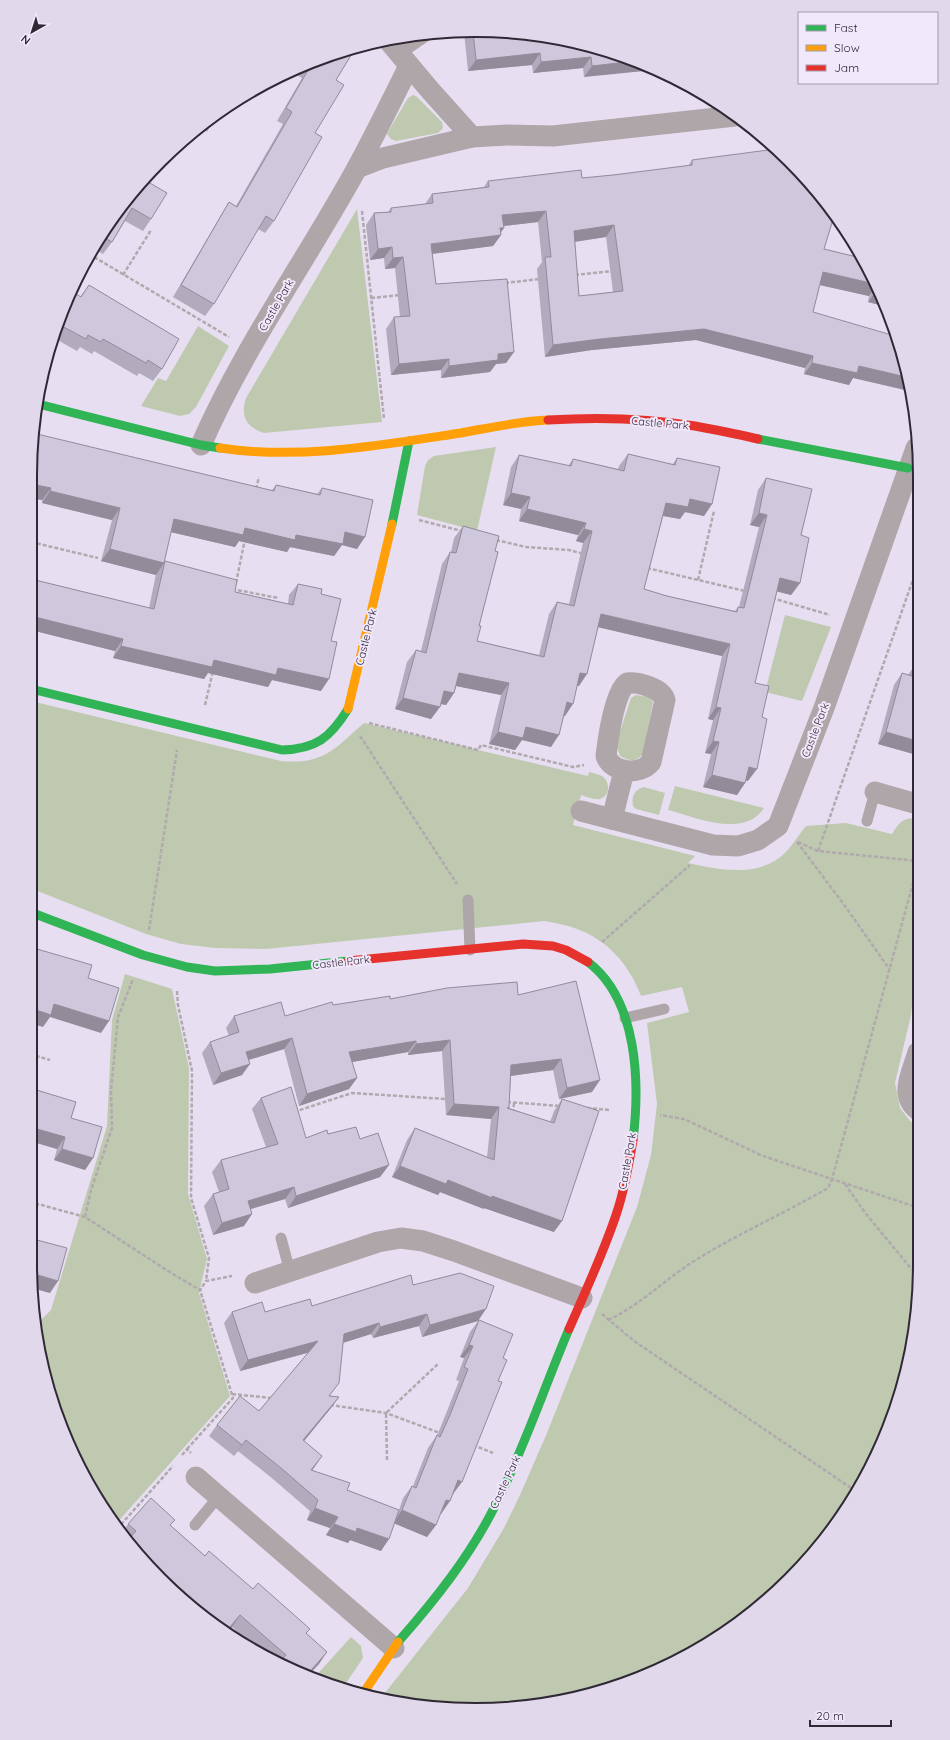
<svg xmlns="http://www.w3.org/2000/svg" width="950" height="1740" viewBox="0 0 950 1740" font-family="Quicksand,sans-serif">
<rect width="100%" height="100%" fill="#e7dff1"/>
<!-- green -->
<g fill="#bfc9b0">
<polygon points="413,95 416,96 442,122 443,128 438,133 396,141 391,139 387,134 389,130 408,98"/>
<path d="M 357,209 L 382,422 L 264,433 C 246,427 240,416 246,398 Z"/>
<polygon points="198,326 229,346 196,407 189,414 180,416 141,406 158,378 166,381"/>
<polygon points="496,447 477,531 417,515 425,466 428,460 434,456"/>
<polygon points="785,615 831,627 802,701 765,692"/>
<path d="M 636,695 L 649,697 L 653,702 L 643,754 C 634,763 630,761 620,756 L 616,744 L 631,698 Z"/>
<path d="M 31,701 L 281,761 C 324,765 334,749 364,723 L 588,776 L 589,772 C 593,773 598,774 602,776 C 610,781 611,795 600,799 C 594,800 587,797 581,795 L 573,825 L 695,856 L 688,863 C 720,870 759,878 785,853 C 793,845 799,834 806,826 L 846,823 L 892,834 C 900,821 903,818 918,818 L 918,955 L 911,1015 L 895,1083 L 900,1108 L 910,1121 L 919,1126 L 919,1294 L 905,1380 L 860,1487 L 828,1536 L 769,1599 L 722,1635 L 645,1676 L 590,1695 L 504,1709 L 446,1709 L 381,1698 L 468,1588 L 504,1528 L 520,1495 L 547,1433 L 637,1207 L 651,1155 L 657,1104 L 647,1023 L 689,1012 L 682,987 L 641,996 C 630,966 608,940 577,929 C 567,925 555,923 544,921 L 266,949 L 215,948 L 181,944 L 146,934 L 30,888 Z"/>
<path d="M 675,786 L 764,808 C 744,839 695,817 668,810 Z"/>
<path d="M 644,787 L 665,793 L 659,815 L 636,809 L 633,806 C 631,796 634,790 644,787 Z"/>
<polygon points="125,974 172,989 189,1068 188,1194 207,1259 199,1293 230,1396 115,1525 90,1487 54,1408 39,1352 36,1325 51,1310 107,1126 112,1020"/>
<polygon points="351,1637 361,1646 363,1658 342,1689 313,1679"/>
</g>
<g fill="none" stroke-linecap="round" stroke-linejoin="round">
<!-- path -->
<g stroke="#b0a9ad" stroke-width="2.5" stroke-dasharray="4 2" stroke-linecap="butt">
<polyline points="206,131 216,114"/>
<polyline points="362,211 384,419"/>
<polyline points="89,254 229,337"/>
<polyline points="123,275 151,230"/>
<polyline points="575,275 613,271"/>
<polyline points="505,283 540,279"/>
<polyline points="371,298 401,295"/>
<polyline points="256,489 259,477"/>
<polyline points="31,520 36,497"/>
<polyline points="419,520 462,531"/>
<polyline points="496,540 526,547 569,550 584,554"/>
<polyline points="31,542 98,558"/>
<polyline points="647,568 745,591"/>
<polyline points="698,580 714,511"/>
<polyline points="236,583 245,539"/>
<polyline points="232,589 278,598"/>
<polyline points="772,598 830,615"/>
<polyline points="205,705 213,671"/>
<polyline points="369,723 478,750 481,745 573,767 584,765"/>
<polyline points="360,736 457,884"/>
<polyline points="797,842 845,906 890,970"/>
<polyline points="798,842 818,851 918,861"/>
<polyline points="818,851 917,568"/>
<polyline points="918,865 832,1179 919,1208"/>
<polyline points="149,930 177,750"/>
<polyline points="602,942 690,865"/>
<polyline points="177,991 178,1005 192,1071 191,1198 209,1258 206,1281"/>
<polyline points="30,1054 50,1060"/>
<polyline points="507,1102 560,1106"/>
<polyline points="587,1108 610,1110"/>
<polyline points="294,1112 352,1093 446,1099"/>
<polyline points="513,1113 514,1103"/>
<polyline points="845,1184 866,1214 919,1278"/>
<polyline points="30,1213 34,1214 38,1204 85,1217 168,1271 200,1290 206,1281 232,1276"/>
<polyline points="85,1217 91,1190 112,1128 111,1091 118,1017 133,979"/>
<polyline points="602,1314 634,1341 857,1492"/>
<path d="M 608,1320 C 639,1306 662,1282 691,1263 C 735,1235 783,1214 828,1188 L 832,1179 L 763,1156 L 684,1119 L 660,1115"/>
<polyline points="232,1394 271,1398"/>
<polyline points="330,1405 386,1413 440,1433"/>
<polyline points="473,1445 493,1453"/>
<polyline points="187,1449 233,1398 200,1290"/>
<polyline points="182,1455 187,1449 191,1453"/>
<polyline points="387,1460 386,1413 439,1363"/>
<polyline points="117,1529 173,1466"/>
</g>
<!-- lane -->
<g stroke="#aea6a8" stroke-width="11">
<polyline points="400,54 429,34"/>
<polyline points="867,821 875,792"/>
<polyline points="468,900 470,950"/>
<polyline points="625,1018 664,1009"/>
<polyline points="281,1238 290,1272"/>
<polyline points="195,1525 218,1497"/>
</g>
<!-- street -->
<g stroke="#aea6a8" stroke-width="21">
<polyline points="388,40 429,89 472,137 507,135 553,136 735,116"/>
<polyline points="357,168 383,158 472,137"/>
<path d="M 201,445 C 243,348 306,261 357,168 C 375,135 392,100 409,66"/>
<path d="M 627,683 C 638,682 662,688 665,700 L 651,762 C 640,776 612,773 606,756 C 608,739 614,693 627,683 Z"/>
<polyline points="875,792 917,804"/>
<polyline points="581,811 713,845 738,846 758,840 778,826 824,708 916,448"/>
<polyline points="612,819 624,771"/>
<path d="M 918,1052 C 913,1071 898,1095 918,1110"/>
<polyline points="255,1283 378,1242 401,1238 423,1241 454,1251 582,1298"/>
<polyline points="196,1477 394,1648"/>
</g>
<!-- fast -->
<g stroke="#30b455" stroke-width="9">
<polyline points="38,404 201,445 220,448"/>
<polyline points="758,439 908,468"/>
<polyline points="392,524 409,441"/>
<path d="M 31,689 L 282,750 C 316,749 330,738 348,709"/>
<polyline points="30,912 143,955 187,967 215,971 270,969 348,961"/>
<path d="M 588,962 C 638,1000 640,1083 633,1140"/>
<path d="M 398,1642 C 435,1600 470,1556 495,1506 C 524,1449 544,1388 569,1329"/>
</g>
<!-- slow -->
<g stroke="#ff9f0a" stroke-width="9">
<path d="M 220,448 C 300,460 382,445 461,433 C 489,428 519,421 548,420"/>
<polyline points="348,709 392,524"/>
<polyline points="362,1695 398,1642"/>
</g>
<!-- jam -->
<g stroke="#e5322d" stroke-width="9">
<path d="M 548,420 C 596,417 646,418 695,426 C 716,430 737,434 758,439"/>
<polyline points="348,961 523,944 553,946 566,950 588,962"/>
<path d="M 569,1329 C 586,1290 604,1252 617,1212 C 625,1188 629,1164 633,1140"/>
</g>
</g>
<!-- wall -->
<g fill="#b2abbd" fill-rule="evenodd">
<polygon points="464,32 533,34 618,54 584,77 583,68 533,73 532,65 468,71"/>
<polygon points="356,47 336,80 315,133 274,221 265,233 258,229 214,304 205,316 173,297 221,215 229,202 236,206 283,124 277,121 302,78 295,74 298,68"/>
<path d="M 692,160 L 834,217 L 824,249 L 861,258 L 887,307 L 868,302 L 869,296 L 820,285 L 813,312 L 853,378 L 849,385 L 804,374 L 805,368 L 696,340 L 592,350 L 545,357 L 537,269 L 542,262 L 538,222 L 503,226 L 500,233 L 501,235 L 493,246 L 432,254 L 436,284 L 514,352 L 506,363 L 496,364 L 490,372 L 441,378 L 441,370 L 391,375 L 386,329 L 394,317 L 400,317 L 395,268 L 385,269 L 384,258 L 370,260 L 366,225 L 374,213 L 388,212 L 391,208 L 425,204 L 432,194 L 484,187 L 488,181 L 582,178 L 613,175 L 688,166 ZM 606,237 L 613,292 L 579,296 L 575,242 Z"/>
<polygon points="140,182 151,219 143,231 125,221 112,242 103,254 93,248"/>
<polygon points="89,285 162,369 153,381 139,373 137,376 94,351 92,354 80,347 77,351 54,338 73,292 80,297"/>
<polygon points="31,446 272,490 276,485 317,494 322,488 357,549 342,545 334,556 290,547 287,552 239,541 235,547 171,532 164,561 235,592 288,604 289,595 298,584 321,594 331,641 321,691 272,680 268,687 208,673 204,679 113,658 115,651 31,630 31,579 149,608 156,574 156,575 101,561 112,520 42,503 42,500 31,498"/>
<polygon points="628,454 672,465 677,458 712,504 704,516 685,512 680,519 663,516 644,589 667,596 735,611 738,607 739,607 759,527 750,525 758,490 766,478 801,535 800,583 791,595 777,591 755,683 748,781 746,780 745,783 737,795 703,787 711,754 705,753 713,720 708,719 722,656 598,627 579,686 577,686 551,747 522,740 515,750 489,744 501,695 456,686 454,693 446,705 441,704 431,719 395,709 407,662 416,650 421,651 442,564 450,552 451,552 454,538 463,526 495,551 479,626 477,641 539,655 549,614 557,602 569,604 583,543 576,541 578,535 519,521 521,509 503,505 511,467 519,455 568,466 573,459 618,469 619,466"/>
<polygon points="917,619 917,630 914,629"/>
<polygon points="915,665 917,755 878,744 894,685 902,673 908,675"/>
<polygon points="518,995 592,1092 559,1099 553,1070 511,1076 509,1108 550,1122 554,1111 562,1099 554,1232 484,1208 484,1209 440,1192 438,1195 392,1177 407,1140 415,1128 487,1157 491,1119 446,1115 442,1051 408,1055 408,1052 352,1062 357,1078 349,1089 299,1106 284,1049 249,1060 242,1075 213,1085 202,1053 210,1042 229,1036 226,1028 234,1016 285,1016 333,1005 390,999"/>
<polygon points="30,1088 71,1118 93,1158 85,1170 54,1160 57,1149 30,1141"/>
<polygon points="261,1098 306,1138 328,1134 360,1139 389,1165 380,1177 288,1208 285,1199 251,1209 244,1226 213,1235 204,1206 213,1194 219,1192 212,1172 221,1160 266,1147 252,1109"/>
<polygon points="37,1240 50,1293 32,1288 30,1265 30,1249"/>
<polygon points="413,1285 478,1321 422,1337 419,1326 373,1338 371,1334 343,1343 330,1396 339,1397 331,1408 304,1441 312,1470 347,1490 399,1510 403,1498 412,1486 413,1486 428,1448 437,1435 437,1436 459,1381 456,1380 464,1358 460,1357 470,1332 479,1320 503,1358 453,1494 441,1514 440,1513 436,1525 427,1537 395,1523 381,1551 350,1540 348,1543 326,1535 330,1528 307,1520 310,1511 273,1479 238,1451 234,1456 209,1436 217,1425 259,1411 308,1353 240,1371 224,1323 232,1312 265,1312 312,1306"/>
<polygon points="128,1524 171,1526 205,1556 310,1629 306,1633 319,1664 304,1676 263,1654 232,1627 226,1634 181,1599 122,1536 121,1534"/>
</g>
<!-- shaded-wall -->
<g fill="#918b9a">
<polygon points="540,53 532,65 468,71 476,60"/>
<polygon points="591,57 583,68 533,73 541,62"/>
<polygon points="635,61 654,70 584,77 592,66"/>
<polygon points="546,211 538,222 494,227 502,215"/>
<polygon points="614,225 606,237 566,243 574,231"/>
<polygon points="500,228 504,228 499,235 501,235 493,246 423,255 431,244"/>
<polygon points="392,247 384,258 370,260 378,249"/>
<polygon points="403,257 395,268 385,269 393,258"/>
<polygon points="823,272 875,284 876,286 869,296 815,284"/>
<polygon points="876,291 879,292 887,307 868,302"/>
<polygon points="704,329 813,356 805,368 696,340 592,350 545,357 553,345 600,339"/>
<polygon points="514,352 506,363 496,364 490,372 441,378 449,366 498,354"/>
<polygon points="449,359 441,370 391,375 399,364"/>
<polygon points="812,363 859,366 906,377 909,391 853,378 849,385 804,374"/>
<polygon points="31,484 51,488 42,500 31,498"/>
<polygon points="50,491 120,508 112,520 42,503"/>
<polygon points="511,493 530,497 521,509 503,505"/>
<polygon points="690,499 712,504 704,516 685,512 680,519 658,515 666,503"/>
<polygon points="527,509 586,523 578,535 519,521"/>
<polygon points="759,513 767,515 759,527 750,525"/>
<polygon points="174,519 296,535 345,532 365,537 357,549 342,545 334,556 290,547 287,552 239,541 235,547 166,531"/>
<polygon points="584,529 592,531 583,543 576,541"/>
<polygon points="110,549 164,563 156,575 101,561"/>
<polygon points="780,578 800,583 791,595 771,590"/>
<polygon points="601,614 730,644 722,656 593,626"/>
<polygon points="31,616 123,639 115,651 31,630"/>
<polygon points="917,625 917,630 914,629"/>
<polygon points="121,646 214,660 278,668 329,679 321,691 272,680 268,687 208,673 204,679 113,658"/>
<polygon points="459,673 509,683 501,695 451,685"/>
<polygon points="580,673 587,674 579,686 572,684"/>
<polygon points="444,691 454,693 446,705 435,703"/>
<polygon points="403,698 440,707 431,719 395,709"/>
<polygon points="567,702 573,704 565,716 558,714"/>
<polygon points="716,707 721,708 713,720 708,719"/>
<polygon points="526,727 559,735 551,747 522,740 515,750 489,744 498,732"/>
<polygon points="886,732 917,741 917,755 878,744"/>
<polygon points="713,741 719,742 711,754 705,753"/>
<polygon points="749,767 757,769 748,781 741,779"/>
<polygon points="712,775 745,783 737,795 703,787"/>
<polygon points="54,1004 109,1021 101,1033 50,1017 43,1027 30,1023 30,1008"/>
<polygon points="292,1038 284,1049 238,1063 246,1052"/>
<polygon points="450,1040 442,1051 408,1055 416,1044"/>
<polygon points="416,1041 408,1052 341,1064 349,1052"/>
<polygon points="561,1059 553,1070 503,1077 511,1065"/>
<polygon points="250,1064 242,1075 213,1085 221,1073"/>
<polygon points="357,1078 349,1089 299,1106 307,1094"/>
<polygon points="600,1080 592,1092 559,1099 567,1088"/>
<polygon points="454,1104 499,1107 491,1119 446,1115"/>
<polygon points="30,1127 65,1137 57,1149 30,1141"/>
<polygon points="62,1149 93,1158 85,1170 54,1160"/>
<polygon points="389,1165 380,1177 288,1208 296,1196"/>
<polygon points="400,1166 448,1180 562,1221 554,1232 484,1208 484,1209 440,1192 438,1195 392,1177"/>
<polygon points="294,1187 285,1199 240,1212 248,1201"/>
<polygon points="252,1214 244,1226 213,1235 222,1223"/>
<polygon points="31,1273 58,1281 50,1293 32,1288"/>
<polygon points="486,1309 478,1321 422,1337 430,1325"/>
<polygon points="427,1314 419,1326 373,1338 380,1327"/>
<polygon points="379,1323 371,1334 336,1345 344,1334"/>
<polygon points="318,1341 310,1352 240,1371 248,1360"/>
<polygon points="469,1345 473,1346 464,1358 460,1357"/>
<polygon points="339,1397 331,1408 295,1452 303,1440"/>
<polygon points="246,1440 238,1451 234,1456 242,1445"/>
<polygon points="322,1456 314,1468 303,1481 311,1470"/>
<polygon points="458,1480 462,1482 453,1494 450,1493"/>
<polygon points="446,1500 450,1501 441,1514 437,1512"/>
<polygon points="315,1508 338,1517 330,1528 307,1520"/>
<polygon points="402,1510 436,1525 427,1537 393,1523"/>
<polygon points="334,1524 357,1528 389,1539 381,1551 350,1540 348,1543 326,1535"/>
<polygon points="240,1615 232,1627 226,1634 225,1633"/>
<polygon points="327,1652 319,1664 307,1677 306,1676"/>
</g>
<!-- building -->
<g fill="#cfc7dc" stroke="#918b9a" fill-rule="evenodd">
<polygon points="473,32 533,34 618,54 635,61 592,66 591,57 541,62 540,53 476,60"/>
<polygon points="356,47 336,80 344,85 315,133 322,137 274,221 266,216 214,304 181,285 229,202 237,207 292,112 286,108 311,65 309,64"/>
<path d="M 776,149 L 834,216 L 824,249 L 861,258 L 875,284 L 823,272 L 813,312 L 895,336 L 906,377 L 859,366 L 857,373 L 812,363 L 813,356 L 704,329 L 600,339 L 553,345 L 545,257 L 551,257 L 546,211 L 502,215 L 504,228 L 500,228 L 501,235 L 431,244 L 436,284 L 507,279 L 514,352 L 498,354 L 498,360 L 449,366 L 449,359 L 399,364 L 394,317 L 410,316 L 403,257 L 393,258 L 392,247 L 378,249 L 374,213 L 391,212 L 391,208 L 433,203 L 432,194 L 489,187 L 488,181 L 581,170 L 582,178 L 613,175 L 692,165 L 692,160 ZM 614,225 L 623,291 L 579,296 L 574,231 Z"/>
<polygon points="143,179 167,193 151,219 132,208 112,242 101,236 140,182"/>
<polygon points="89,285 179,339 162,369 148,360 146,363 103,339 101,342 88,335 86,339 60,325 73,292 81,297"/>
<polygon points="877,287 879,292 876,291"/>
<polygon points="33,433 274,491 276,485 320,495 322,488 373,500 365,537 345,532 343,544 296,535 295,540 245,528 243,535 174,519 164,563 110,549 120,508 50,491 51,488 31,484 31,446"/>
<polygon points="628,454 675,465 677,458 720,467 712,504 690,499 688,507 666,503 644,589 667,596 737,612 738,607 744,608 767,515 759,513 766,478 812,489 801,535 809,538 800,583 780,578 755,683 769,686 762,717 767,719 757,769 749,767 745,783 712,775 719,742 713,741 721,708 716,707 730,644 601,614 587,674 580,673 573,704 567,702 559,735 526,727 523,738 498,732 509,683 459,673 454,693 444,691 440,707 403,698 416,650 426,653 450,552 456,553 463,526 499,536 495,551 498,552 479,626 481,626 477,641 544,657 557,602 574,606 592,531 584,529 586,523 527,509 530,497 511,493 519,455 571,466 573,459 624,471"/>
<polygon points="165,561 237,580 235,592 293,605 298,584 322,589 321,594 341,599 331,641 337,642 329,679 278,668 276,675 214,660 212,667 121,646 123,639 31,616 31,579 154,609"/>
<polygon points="915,665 917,666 917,741 886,732 902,673 912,676"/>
<polygon points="30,947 92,965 88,978 119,988 109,1021 54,1004 51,1015 30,1008"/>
<polygon points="576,981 600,1080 567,1088 561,1059 511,1065 509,1108 507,1108 554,1123 562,1099 599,1111 562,1221 492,1196 492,1198 448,1180 446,1184 400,1166 415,1128 494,1160 499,1107 454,1104 450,1040 416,1044 416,1041 349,1052 357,1078 307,1094 292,1038 246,1052 250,1064 221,1073 210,1042 239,1032 234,1016 281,1002 285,1016 332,1002 333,1005 390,996 390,999 447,988 517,982 518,995"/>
<polygon points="30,1073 32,1074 30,1080"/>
<polygon points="291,1087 306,1138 327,1130 328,1134 356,1127 360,1139 378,1133 389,1165 296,1196 294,1187 248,1201 252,1214 222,1223 213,1194 229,1189 221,1160 278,1144 261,1098"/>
<polygon points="30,1088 76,1102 71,1118 102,1127 93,1158 62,1149 65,1137 30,1127"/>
<polygon points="37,1240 67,1248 58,1281 31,1273 30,1263"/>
<polygon points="30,1253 32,1253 30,1262"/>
<polygon points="460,1273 494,1286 486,1309 430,1325 427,1314 380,1327 379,1323 344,1334 339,1383 329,1396 339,1397 303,1440 322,1456 311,1470 350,1483 347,1490 399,1510 389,1539 357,1528 356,1532 334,1524 338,1517 315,1508 318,1500 281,1468 246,1440 242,1445 217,1425 240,1396 259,1411 318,1341 248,1360 232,1312 262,1302 265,1312 310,1299 312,1306 411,1275 413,1285"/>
<polygon points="479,1320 513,1334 503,1358 507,1360 498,1381 502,1382 462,1482 458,1480 450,1501 446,1500 436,1525 402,1510 412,1486 416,1488 437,1435 440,1437 450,1415 468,1369 464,1367 473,1346 469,1345"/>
<polygon points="151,1498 175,1520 170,1525 205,1556 209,1551 253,1589 258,1583 310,1629 306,1633 327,1652 306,1676 289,1668 281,1661 286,1655 240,1615 225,1633 181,1599 127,1541 136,1531 128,1524"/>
</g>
<g text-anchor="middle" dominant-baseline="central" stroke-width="4" stroke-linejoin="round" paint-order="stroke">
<!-- street labels -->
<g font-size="11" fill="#2f2935" stroke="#f1e8fb">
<text transform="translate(276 305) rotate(-60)">Castle Park</text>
<text transform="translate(660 423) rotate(5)">Castle Park</text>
<text transform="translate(366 637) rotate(-76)">Castle Park</text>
<text transform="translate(815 730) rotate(-69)">Castle Park</text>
<text transform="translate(341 962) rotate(-6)">Castle Park</text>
<text transform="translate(627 1161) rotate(-80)">Castle Park</text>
<text transform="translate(505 1482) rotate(-65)">Castle Park</text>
</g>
</g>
<!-- crop -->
<path d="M0 0H950V1740H0ZM475 37H475A438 438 0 0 1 913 475V1265A438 438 0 0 1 475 1703H475A438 438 0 0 1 37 1265V475A438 438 0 0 1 475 37Z" fill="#e1d9eb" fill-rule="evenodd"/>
<path fill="none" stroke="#2f2935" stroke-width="2" d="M475 37H475A438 438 0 0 1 913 475V1265A438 438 0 0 1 475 1703H475A438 438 0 0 1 37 1265V475A438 438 0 0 1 475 37Z"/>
<!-- legend -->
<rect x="798" y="12" width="140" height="72" fill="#f1e8fb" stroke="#a39cac"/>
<rect x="806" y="25" width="20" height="6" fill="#30b455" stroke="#a39cac"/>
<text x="834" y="32" font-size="12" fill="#2f2935">Fast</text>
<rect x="806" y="45" width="20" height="6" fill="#ff9f0a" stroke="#a39cac"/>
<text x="834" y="52" font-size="12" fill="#2f2935">Slow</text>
<rect x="806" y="65" width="20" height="6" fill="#e5322d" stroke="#a39cac"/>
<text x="834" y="72" font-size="12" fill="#2f2935">Jam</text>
<!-- north arrow -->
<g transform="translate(32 32) rotate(219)" stroke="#f1e8fb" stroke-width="3" paint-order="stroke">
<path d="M0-3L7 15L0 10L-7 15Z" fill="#2f2935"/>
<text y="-6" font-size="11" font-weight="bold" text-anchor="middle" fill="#2f2935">N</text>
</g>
<!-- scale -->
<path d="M810 1720v6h81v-6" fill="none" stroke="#2f2935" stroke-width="2"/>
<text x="816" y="1720" font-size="12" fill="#2f2935" stroke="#f1e8fb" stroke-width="3" paint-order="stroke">20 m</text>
</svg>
